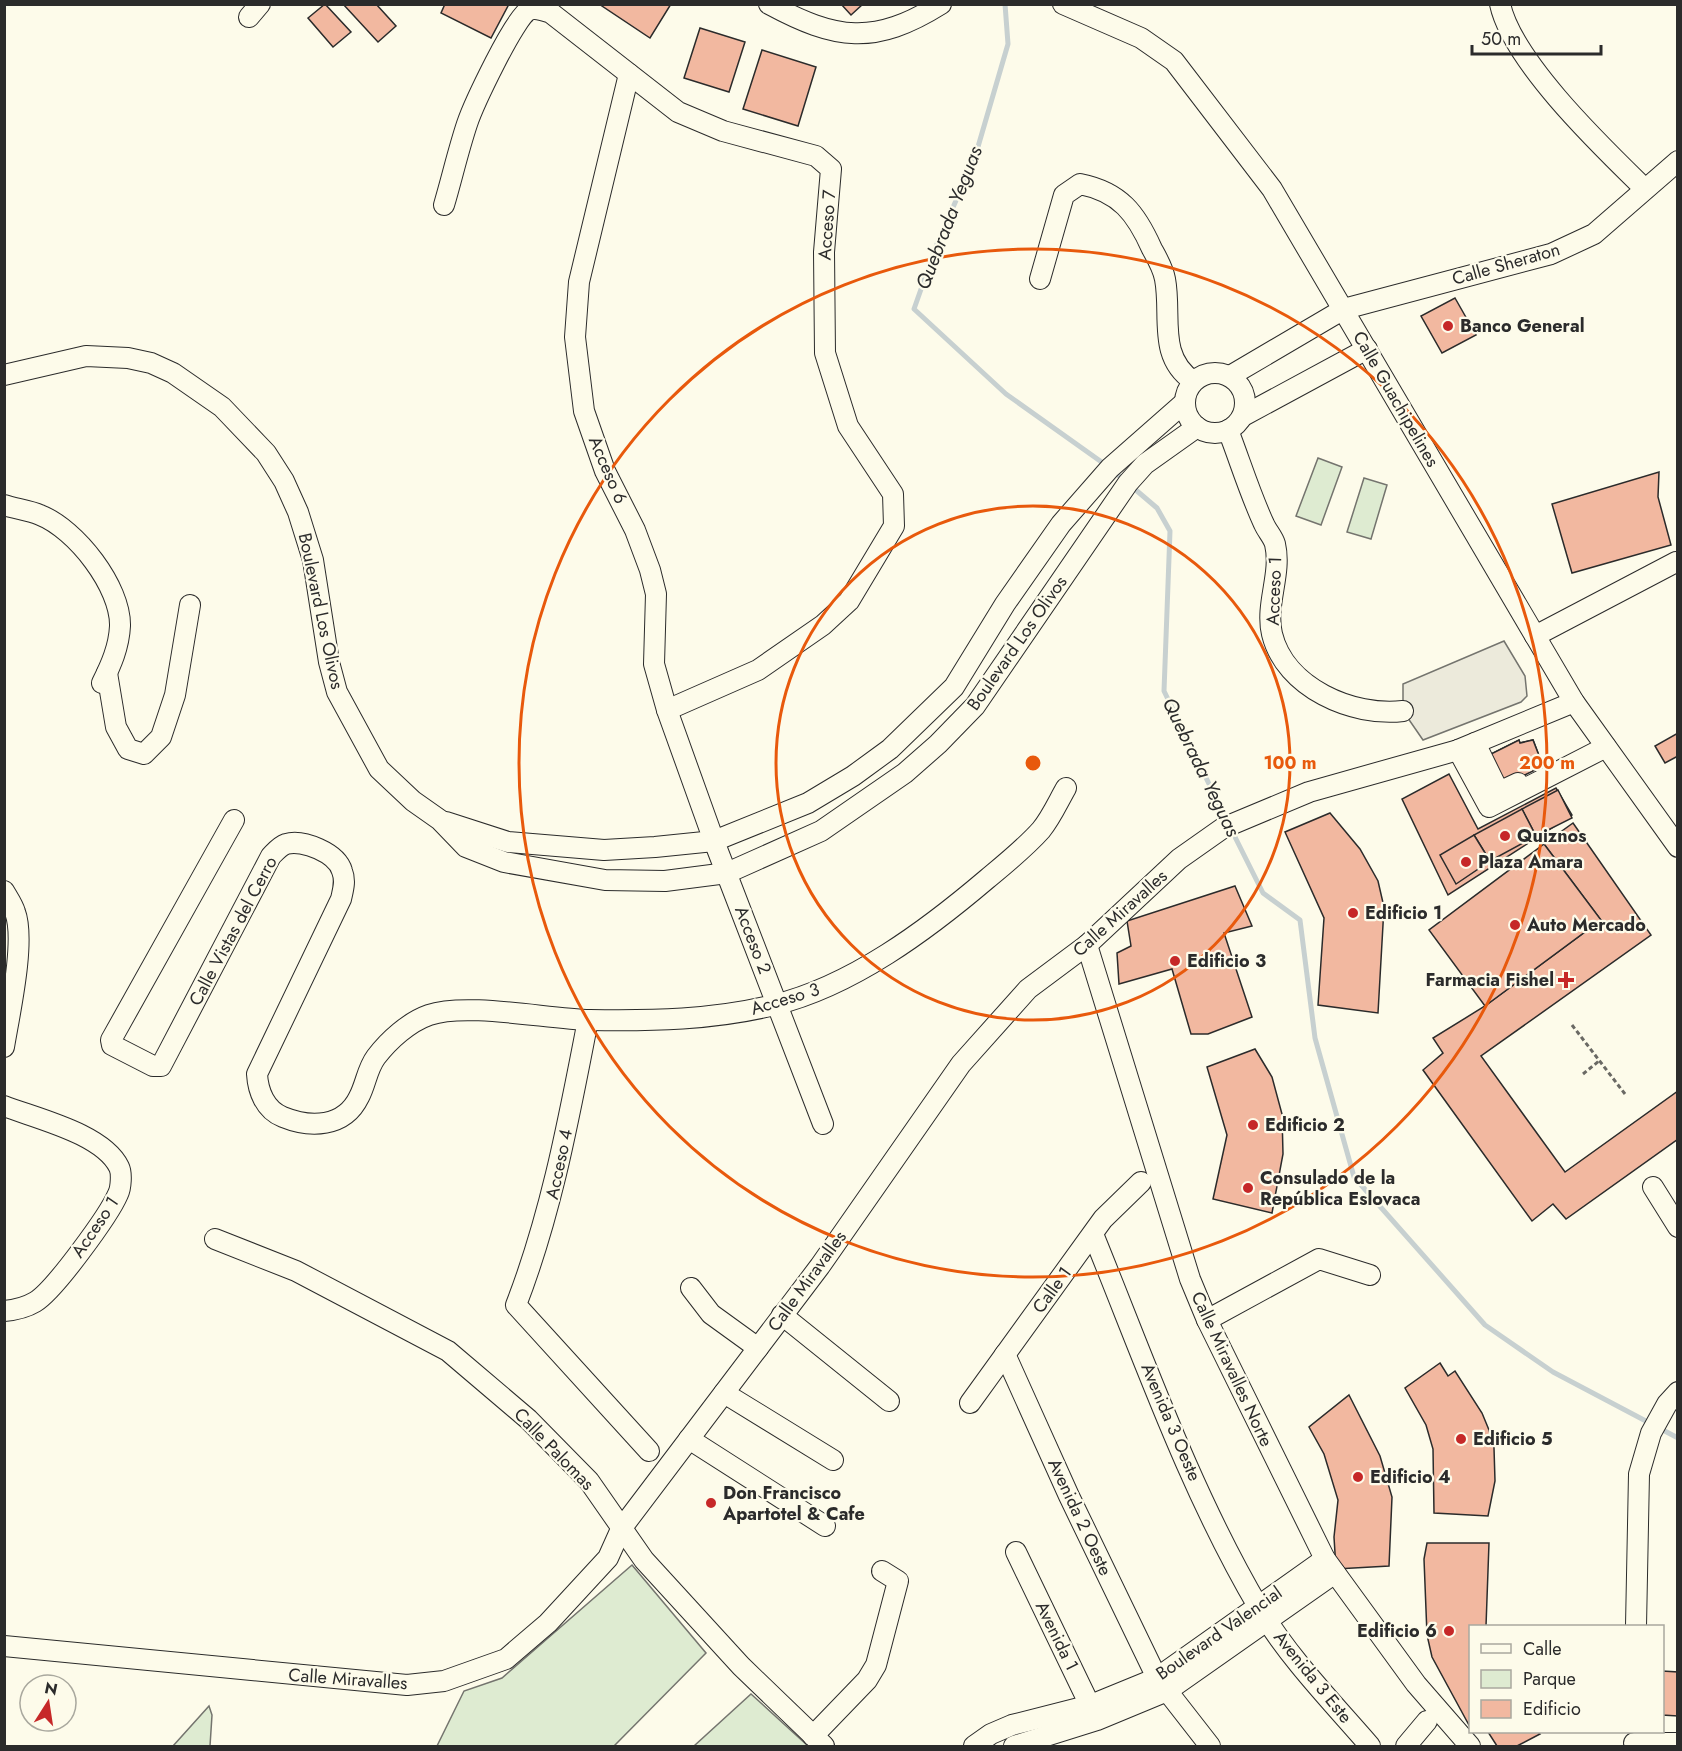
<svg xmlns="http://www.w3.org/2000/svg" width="1682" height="1751" viewBox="0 0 1682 1751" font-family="Jost,sans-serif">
<rect width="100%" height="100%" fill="#fdfbea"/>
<!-- green -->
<g fill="#deebd1" stroke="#74746e" stroke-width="1.5">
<polygon points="1318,458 1342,467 1321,525 1296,516"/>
<polygon points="1364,478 1387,485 1371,539 1347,532"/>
<polygon points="632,1565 706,1653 614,1746 437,1746 464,1691 502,1678"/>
<polygon points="751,1694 808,1746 694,1746"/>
<polygon points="209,1706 212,1715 210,1746 173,1746"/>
</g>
<!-- parking -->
<polygon fill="#eceadb" stroke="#74746e" stroke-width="1.5" points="1504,641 1525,676 1527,696 1521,702 1423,740 1403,711 1403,684"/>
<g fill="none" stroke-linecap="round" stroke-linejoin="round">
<!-- stream -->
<g stroke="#c7d0d0" stroke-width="5">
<polyline points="1005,4 1008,44 975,157 937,244 914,309 1006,394 1110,468 1157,508 1170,531 1164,691 1227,821"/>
<polyline points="1231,829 1263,893 1300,920 1315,1038 1354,1177 1485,1325 1553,1372 1678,1438"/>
</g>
</g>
<!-- building -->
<g fill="#f2b8a0" stroke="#2b2b2b" stroke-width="1.5">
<polygon points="325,4 351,32 333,47 308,18"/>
<polygon points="343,4 376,4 396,26 378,42"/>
<polygon points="445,4 509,4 491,38 441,13"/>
<polygon points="599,4 671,4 650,38"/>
<polygon points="841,4 863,4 851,15"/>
<polygon points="700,28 745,42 729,92 684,78"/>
<polygon points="762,50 816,67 798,126 743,109"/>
<polygon points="1455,298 1476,335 1442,353 1421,316"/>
<polygon points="1659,472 1658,497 1671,545 1572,573 1552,504"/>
<polygon points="1678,733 1678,756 1665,763 1655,746"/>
<polygon points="1519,740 1520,743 1533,740 1543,766 1500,787 1485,757"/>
<polygon points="1519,740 1520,743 1533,740 1543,766 1500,787 1485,757"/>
<polygon points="1449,774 1478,829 1556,788 1572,815 1448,895 1402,799"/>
<polygon points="1558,790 1572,818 1536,836 1522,809"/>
<polygon points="1522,809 1536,836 1490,861 1474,835"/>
<polygon points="1330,813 1360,849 1378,881 1384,907 1378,1013 1318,1005 1324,918 1285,832"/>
<polygon points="1573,823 1651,935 1481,1056 1565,1172 1678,1091 1678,1139 1566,1219 1553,1204 1532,1221 1423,1070 1443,1053 1433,1038 1485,1006 1601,920 1544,844"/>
<polygon points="1474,835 1490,861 1456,884 1440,855"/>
<polygon points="1544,844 1601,920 1485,1006 1429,930"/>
<polygon points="1235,886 1252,926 1224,933 1252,1017 1208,1034 1191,1034 1172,969 1119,984 1117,953 1131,946 1127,921"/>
<polygon points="1255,1049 1272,1077 1282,1114 1283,1154 1272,1213 1213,1199 1227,1135 1207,1067"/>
<polygon points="1440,1363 1448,1376 1455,1371 1482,1413 1489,1430 1494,1448 1495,1481 1488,1516 1434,1513 1433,1449 1426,1425 1405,1388"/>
<polygon points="1349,1395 1380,1456 1392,1497 1389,1566 1336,1569 1334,1537 1338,1500 1324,1454 1309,1427"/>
<polygon points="1427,1543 1489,1543 1486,1626 1470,1626 1470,1727 1432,1657 1427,1635 1424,1559"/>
<polygon points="1662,1671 1678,1672 1678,1716 1662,1715"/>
<polygon points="1488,1732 1538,1732 1540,1734 1517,1746 1497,1746"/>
</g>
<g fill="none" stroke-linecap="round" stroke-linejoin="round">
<defs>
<g id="minor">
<path d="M 769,4 C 836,40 874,46 941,4"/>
<polyline points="1063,4 1141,38 1174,61 1272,189 1574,702 1678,847"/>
<path d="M 1500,4 C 1512,61 1602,147 1644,188"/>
<polyline points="249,17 260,4"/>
<polyline points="629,74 579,282 575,337 584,411 605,471 635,530 650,570 656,594 654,664 667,710 714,841 823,1124"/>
<path d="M 444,205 C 452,178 458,151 467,124 C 473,106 515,16 529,10 C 536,7 545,11 551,13 L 678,112 L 723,131 L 816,156 L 831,169 L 824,252 L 825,353 L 848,426 L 893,494 L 894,526 L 849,601 L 823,625 L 758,670 L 667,710"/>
<path d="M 1040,279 L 1064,195 L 1080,184 C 1120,192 1136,213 1152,249 C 1157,258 1163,268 1165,279 C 1172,316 1157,356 1193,381"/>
<circle cx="1215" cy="403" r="30"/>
<polyline points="4,375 86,356 128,358 151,363 173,373 222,407 266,453 284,481 298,512 313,560 329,662 337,692 379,769 413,801 440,820 466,847 504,862 605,880 665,881 727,873 821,831 905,773 938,744 975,706 1128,483 1145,464 1197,427"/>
<polyline points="1230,376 1344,309 1551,254 1594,234 1678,161"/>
<polyline points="1243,416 1367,349"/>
<path d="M 1228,430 C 1240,461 1250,494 1264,524 C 1267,531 1273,537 1275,544 C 1282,574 1265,604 1272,634 C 1285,688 1353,717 1403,711"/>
<path d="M 4,505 C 16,509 29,510 40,515 C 76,529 121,587 120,626 C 119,647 111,665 102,683"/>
<polyline points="1535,636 1676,562"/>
<polyline points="107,673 116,727 128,749 144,754 161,737 175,695 190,605"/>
<polyline points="1475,743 1499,792 1518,783"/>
<polyline points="1458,750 1489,807 1606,747"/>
<path d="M 234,820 L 111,1040 L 112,1045 L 153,1066 L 161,1066 L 271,856 C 275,852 280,846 286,844 C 303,839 337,853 342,871 C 346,881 343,890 341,899 L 257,1074 C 258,1091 265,1110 283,1117 C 310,1128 344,1128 359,1097 C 366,1084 367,1069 376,1057 C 389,1040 409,1022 429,1015 C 466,1002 547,1019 590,1020 C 651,1021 714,1020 774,1005 C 852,986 927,930 987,879 C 1005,864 1025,848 1041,830 C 1051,818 1058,802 1066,788"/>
<polyline points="446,822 508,842 604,850 655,847 714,841 808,803 853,776 890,749 954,687 1005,604 1061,524 1110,468 1185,402"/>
<path d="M 4,891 C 8,898 13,905 15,912 C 26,941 9,1016 4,1047"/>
<polyline points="1087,945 1190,1279 1207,1320 1325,1559 1416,1684 1470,1746"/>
<path d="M 588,1020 C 569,1117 552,1212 516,1305 L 649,1451"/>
<path d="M 4,1106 C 38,1119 103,1134 119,1167 C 122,1173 121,1188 118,1194 C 109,1215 54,1291 35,1302 C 25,1308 15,1310 4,1311"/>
<polyline points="1653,1187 1678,1227"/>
<path d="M 1093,1234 C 1144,1359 1190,1491 1259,1608 C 1289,1658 1332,1702 1370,1746"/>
<polyline points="215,1239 296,1271 448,1351 528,1419 589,1481 644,1560 741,1666 824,1746"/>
<polyline points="691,1288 711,1314 758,1348"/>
<polyline points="782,1315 889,1401"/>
<polyline points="1207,1320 1319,1259 1370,1275"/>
<polyline points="1005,1354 1069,1496 1157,1678 1210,1746"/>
<polyline points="724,1393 833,1460"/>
<polyline points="970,1403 1103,1219 1141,1182"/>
<polyline points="689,1439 825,1526"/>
<polyline points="1016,1552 1096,1718"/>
<polyline points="1636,1626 1639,1474 1651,1433 1667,1404 1678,1392"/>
<polyline points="4,1646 407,1685 444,1681 506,1659 548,1623 608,1558 621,1529 820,1266 961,1064 1028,989 1087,945 1179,859 1223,828 1309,792 1458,750 1574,702"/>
<polyline points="813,1736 867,1680 876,1665 898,1581 882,1571"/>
<polyline points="1634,1743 1678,1743"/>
<polyline points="974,1746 991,1734 1012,1725 1091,1705 1157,1678 1325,1559"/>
<polyline points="1014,1746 1097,1720 1167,1691 1335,1573"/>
<polyline points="1406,1746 1427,1721"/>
</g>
</defs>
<!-- minor casing -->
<use href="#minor" stroke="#2b2b2b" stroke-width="22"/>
<!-- path -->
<g stroke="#6a6964" stroke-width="3" stroke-dasharray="4.5 3" stroke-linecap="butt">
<polyline points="1572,1025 1625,1094"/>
<polyline points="1583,1074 1599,1061"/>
</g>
<!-- minor -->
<use href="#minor" stroke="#fdfbea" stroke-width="20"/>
</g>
<!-- distance rings -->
<g fill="none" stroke="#e8590c" stroke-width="3">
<circle cx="1033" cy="763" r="257"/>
<circle cx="1033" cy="763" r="514"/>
</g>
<!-- markers -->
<g fill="#c62828" stroke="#fdfbea" stroke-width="2">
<circle cx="1448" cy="326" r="6"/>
<circle cx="1505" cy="836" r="6"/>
<circle cx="1466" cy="862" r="6"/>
<circle cx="1353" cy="913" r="6"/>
<circle cx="1515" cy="925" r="6"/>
<circle cx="1175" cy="961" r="6"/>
<path d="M1563 971h6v6h6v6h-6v6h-6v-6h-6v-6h6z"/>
<circle cx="1253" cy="1125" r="6"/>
<circle cx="1248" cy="1188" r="6"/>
<circle cx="1461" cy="1439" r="6"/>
<circle cx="1358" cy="1477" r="6"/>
<circle cx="711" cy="1503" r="6"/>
<circle cx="1449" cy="1631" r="6"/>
</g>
<g text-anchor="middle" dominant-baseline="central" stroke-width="4.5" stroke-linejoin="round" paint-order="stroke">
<!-- street labels -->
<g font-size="18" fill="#2b2b2b" stroke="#fdfbea">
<text transform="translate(827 225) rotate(-86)">Acceso 7</text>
<text transform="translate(1506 264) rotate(-16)">Calle Sheraton</text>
<text transform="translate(1396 399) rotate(60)">Calle Guachipelines</text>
<text transform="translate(608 470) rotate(67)">Acceso 6</text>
<text transform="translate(1274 591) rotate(-88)">Acceso 1</text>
<text transform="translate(321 611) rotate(78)">Boulevard Los Olivos</text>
<text transform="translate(1017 643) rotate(-55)">Boulevard Los Olivos</text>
<text transform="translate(1120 913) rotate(-42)">Calle Miravalles</text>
<text transform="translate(233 931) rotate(-62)">Calle Vistas del Cerro</text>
<text transform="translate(753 940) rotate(69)">Acceso 2</text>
<text transform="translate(785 999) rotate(-17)">Acceso 3</text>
<text transform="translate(559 1164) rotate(-78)">Acceso 4</text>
<text transform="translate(95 1227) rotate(-56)">Acceso 1</text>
<text transform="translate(807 1281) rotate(-54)">Calle Miravalles</text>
<text transform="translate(1052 1290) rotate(-54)">Calle 1</text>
<text transform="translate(1232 1369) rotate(65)">Calle Miravalles Norte</text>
<text transform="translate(1171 1422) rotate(67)">Avenida 3 Oeste</text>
<text transform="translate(554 1449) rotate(46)">Calle Palomas</text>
<text transform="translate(1080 1517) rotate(65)">Avenida 2 Oeste</text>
<text transform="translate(1219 1633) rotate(-35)">Boulevard Valencial</text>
<text transform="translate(1057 1636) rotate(64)">Avenida 1</text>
<text transform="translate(1313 1677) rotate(51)">Avenida 3 Este</text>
<text transform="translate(348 1679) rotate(4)">Calle Miravalles</text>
</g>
<!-- poi labels -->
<g font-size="18" font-weight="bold" fill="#2b2b2b" stroke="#fdfbea" text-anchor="start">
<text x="1460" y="326">Banco General</text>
<text x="1517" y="836">Quiznos</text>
<text x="1478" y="862">Plaza Amara</text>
<text x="1365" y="913">Edificio 1</text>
<text x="1527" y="925">Auto Mercado</text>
<text x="1187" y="961">Edificio 3</text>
<text x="1554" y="980" text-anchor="end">Farmacia Fishel</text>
<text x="1265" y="1125">Edificio 2</text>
<text x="1260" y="1178">Consulado de la<tspan x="1260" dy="21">República Eslovaca</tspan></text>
<text x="1473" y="1439">Edificio 5</text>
<text x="1370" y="1477">Edificio 4</text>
<text x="723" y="1493">Don Francisco<tspan x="723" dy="21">Apartotel &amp; Cafe</tspan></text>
<text x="1437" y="1631" text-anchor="end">Edificio 6</text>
</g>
<!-- water labels -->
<g font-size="20" font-style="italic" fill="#2b2b2b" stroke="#fdfbea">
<text transform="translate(949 218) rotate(-69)">Quebrada Yeguas</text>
<text transform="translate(1201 767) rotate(64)">Quebrada Yeguas</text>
</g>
</g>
<circle cx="1033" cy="763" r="9" fill="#e8590c" stroke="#fdfbea" stroke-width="3"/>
<g font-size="18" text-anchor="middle" font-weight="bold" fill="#e8590c" stroke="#fdfbea" stroke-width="4.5" stroke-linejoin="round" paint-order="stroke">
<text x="1290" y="769">100 m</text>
<text x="1547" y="769">200 m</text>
</g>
<!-- border -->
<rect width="1682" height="1751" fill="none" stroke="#2b2b2b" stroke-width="12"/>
<!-- legend -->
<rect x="1469" y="1625" width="195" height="108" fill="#fdfbea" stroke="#a9a89e" stroke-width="1.5"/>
<rect x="1481" y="1644" width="30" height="9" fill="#fdfbea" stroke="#a9a89e" stroke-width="1.5"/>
<text x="1523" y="1655" font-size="18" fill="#2b2b2b">Calle</text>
<rect x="1481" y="1670" width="30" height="18" fill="#deebd1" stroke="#a9a89e" stroke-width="1.5"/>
<text x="1523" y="1685" font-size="18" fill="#2b2b2b">Parque</text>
<rect x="1481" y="1700" width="30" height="18" fill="#f2b8a0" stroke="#a9a89e" stroke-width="1.5"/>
<text x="1523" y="1715" font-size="18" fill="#2b2b2b">Edificio</text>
<!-- north arrow -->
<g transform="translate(48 1703) rotate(12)"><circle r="28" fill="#fdfbea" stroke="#a9a89e" stroke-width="1.5"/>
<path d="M0-4.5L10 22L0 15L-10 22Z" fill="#c62828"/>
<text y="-9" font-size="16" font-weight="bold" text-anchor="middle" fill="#2b2b2b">N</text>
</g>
<!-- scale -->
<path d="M1472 45v9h129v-9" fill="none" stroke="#2b2b2b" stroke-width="3"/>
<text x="1481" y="45" font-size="18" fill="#2b2b2b" stroke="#fdfbea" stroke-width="4.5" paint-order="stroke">50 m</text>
</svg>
